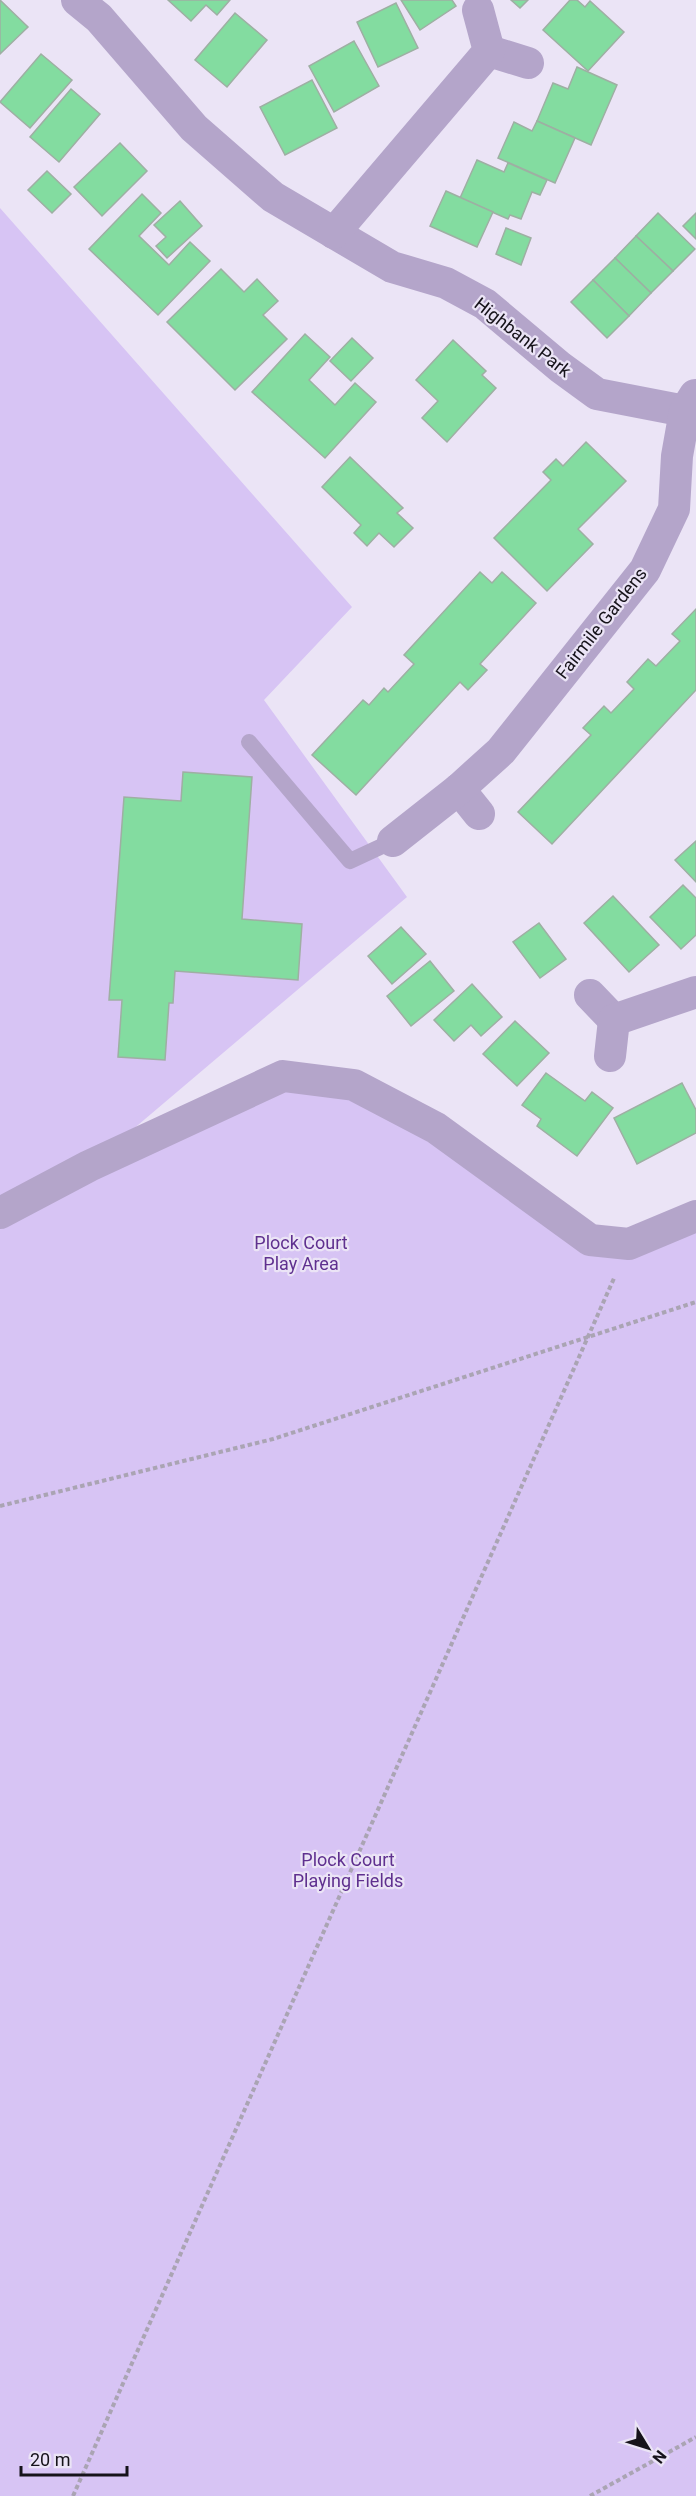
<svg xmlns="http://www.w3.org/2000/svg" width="696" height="2496" viewBox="0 0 696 2496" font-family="Roboto,sans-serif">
<rect width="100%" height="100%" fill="#ebe4f6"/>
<!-- green -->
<polygon fill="#d7c4f4" points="0,208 352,607 264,700 407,897 92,1164 283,1076 354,1085 590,1240 696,1216 696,2496 0,2496"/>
<!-- building -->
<g fill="#83dca0" stroke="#9eafa3" stroke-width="1.5">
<polygon points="0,0 28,27 0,54"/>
<polygon points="168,0 230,0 217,15 206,5 191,21"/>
<polygon points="401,0 452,0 456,6 420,30"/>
<polygon points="511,0 528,0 520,8"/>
<polygon points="570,0 577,0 585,7 590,1 624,32 588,71 543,30"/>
<polygon points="396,3 418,48 378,67 357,22"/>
<polygon points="235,13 267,40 227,87 195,60"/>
<polygon points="354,41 379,86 334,112 309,66"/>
<polygon points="41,54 72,80 30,128 0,102"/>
<polygon points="577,67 617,85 591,145 537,121 553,83 568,89"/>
<polygon points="312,80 337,128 285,155 260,107"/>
<polygon points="71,89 100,114 59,162 30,137"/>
<polygon points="537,121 575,138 555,183 498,158 514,122 532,131"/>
<polygon points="120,143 147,171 102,216 74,187"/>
<polygon points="477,160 504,172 508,163 547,180 540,195 532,192 521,219 510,215 508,219 460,198"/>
<polygon points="47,171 71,194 52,213 28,190"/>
<polygon points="446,191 493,212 477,247 430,226"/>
<polygon points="142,194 161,213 139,236 169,265 190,242 210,261 158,315 89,249"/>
<polygon points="180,201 202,226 167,258 156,246 166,237 154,225"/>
<polygon points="658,213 695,249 673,271 636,236"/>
<polygon points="696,213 696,239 683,226"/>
<polygon points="506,228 531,238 521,265 496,254"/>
<polygon points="636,236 673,271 651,293 615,258"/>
<polygon points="615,258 651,293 629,316 593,280"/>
<polygon points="221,269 244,292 257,279 278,301 263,315 287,339 235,390 167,322"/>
<polygon points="593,280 629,316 607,338 571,302"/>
<polygon points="305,334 330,357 309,380 335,405 355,383 376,402 325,458 252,392"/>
<polygon points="352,338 373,358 351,381 330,361"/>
<polygon points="453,340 486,371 482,375 496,388 447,442 422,418 438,401 416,380"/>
<polygon points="586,442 626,481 578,529 593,544 547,591 494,538 551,480 543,472 556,459 563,466"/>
<polygon points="350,457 403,508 397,513 413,528 394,547 379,533 367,546 354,533 361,525 322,487"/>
<polygon points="480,572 492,583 502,572 536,603 480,664 487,670 468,690 460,682 356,795 312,755 363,700 369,705 384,688 388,692 414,664 404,655"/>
<polygon points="696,609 696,690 552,844 518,812 591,735 583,728 604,706 611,713 634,689 627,682 648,659 656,666 680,641 672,634"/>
<polygon points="183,772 252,777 242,919 302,924 298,980 175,971 173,1003 169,1003 165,1060 118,1057 122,1000 109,1000 124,797 181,801"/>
<polygon points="696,841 696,882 675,860"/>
<polygon points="683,885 696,898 696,935 681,949 650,917"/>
<polygon points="613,896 659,945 629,972 584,923"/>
<polygon points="539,923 566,959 540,978 513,942"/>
<polygon points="401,927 426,954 392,984 368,956"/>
<polygon points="430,961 454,991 411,1026 387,996"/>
<polygon points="472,984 502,1017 481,1036 471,1025 454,1041 434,1020"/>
<polygon points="515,1021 549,1053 517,1086 483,1054"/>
<polygon points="546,1073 585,1101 592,1092 613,1108 577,1156 537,1126 541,1119 522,1105"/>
<polygon points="682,1083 696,1110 696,1133 637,1164 614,1118"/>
</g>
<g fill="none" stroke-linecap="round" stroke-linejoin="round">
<!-- path -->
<g stroke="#aaa4b3" stroke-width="4" stroke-dasharray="4.5 3" stroke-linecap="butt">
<polyline points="0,1506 273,1439 696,1302"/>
<polyline points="73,2496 615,1276"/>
<polyline points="590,2496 696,2437"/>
</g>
<!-- service -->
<polyline stroke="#b4a5ca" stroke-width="16" points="249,742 350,861 393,841"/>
<!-- minor -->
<g stroke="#b4a5ca" stroke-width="32">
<polyline points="77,0 99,18 194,128 273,197 392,267 446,283 485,304 560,367 597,394 685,411"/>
<polyline points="489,51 528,63"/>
<polyline points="334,233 489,51 478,10"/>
<polyline points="459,789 479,814"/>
<polyline points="393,841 459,789 501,751 645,570 674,509 677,456 685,411 695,395"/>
<polyline points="590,995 614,1020"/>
<polyline points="610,1056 614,1020 696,992"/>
<polyline points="0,1213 89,1166 283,1076 354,1085 436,1128 590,1240 629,1244 696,1216"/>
</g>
</g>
<g text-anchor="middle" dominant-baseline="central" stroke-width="4.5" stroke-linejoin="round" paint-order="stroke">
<!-- street labels -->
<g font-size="18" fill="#16131a" stroke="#ebe4f6">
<text transform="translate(523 337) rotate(38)">Highbank Park</text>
<text transform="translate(601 623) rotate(-52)">Fairmile Gardens</text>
</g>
<!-- park labels -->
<g font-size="18" fill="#5f308f" stroke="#ebe4f6">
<text x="301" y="1242">Plock Court<tspan x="301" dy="21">Play Area</tspan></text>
<text x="348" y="1859">Plock Court<tspan x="348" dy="21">Playing Fields</tspan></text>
</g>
</g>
<!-- north arrow -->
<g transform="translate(648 2448) rotate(128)" stroke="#ebe4f6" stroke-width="4.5" paint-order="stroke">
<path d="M0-4.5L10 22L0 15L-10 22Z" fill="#16131a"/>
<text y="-9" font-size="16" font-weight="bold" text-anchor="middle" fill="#16131a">N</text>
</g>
<!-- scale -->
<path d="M21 2466v9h106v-9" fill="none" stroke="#16131a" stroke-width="3"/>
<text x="30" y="2466" font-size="18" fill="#16131a" stroke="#ebe4f6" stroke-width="4.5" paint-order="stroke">20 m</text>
</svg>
